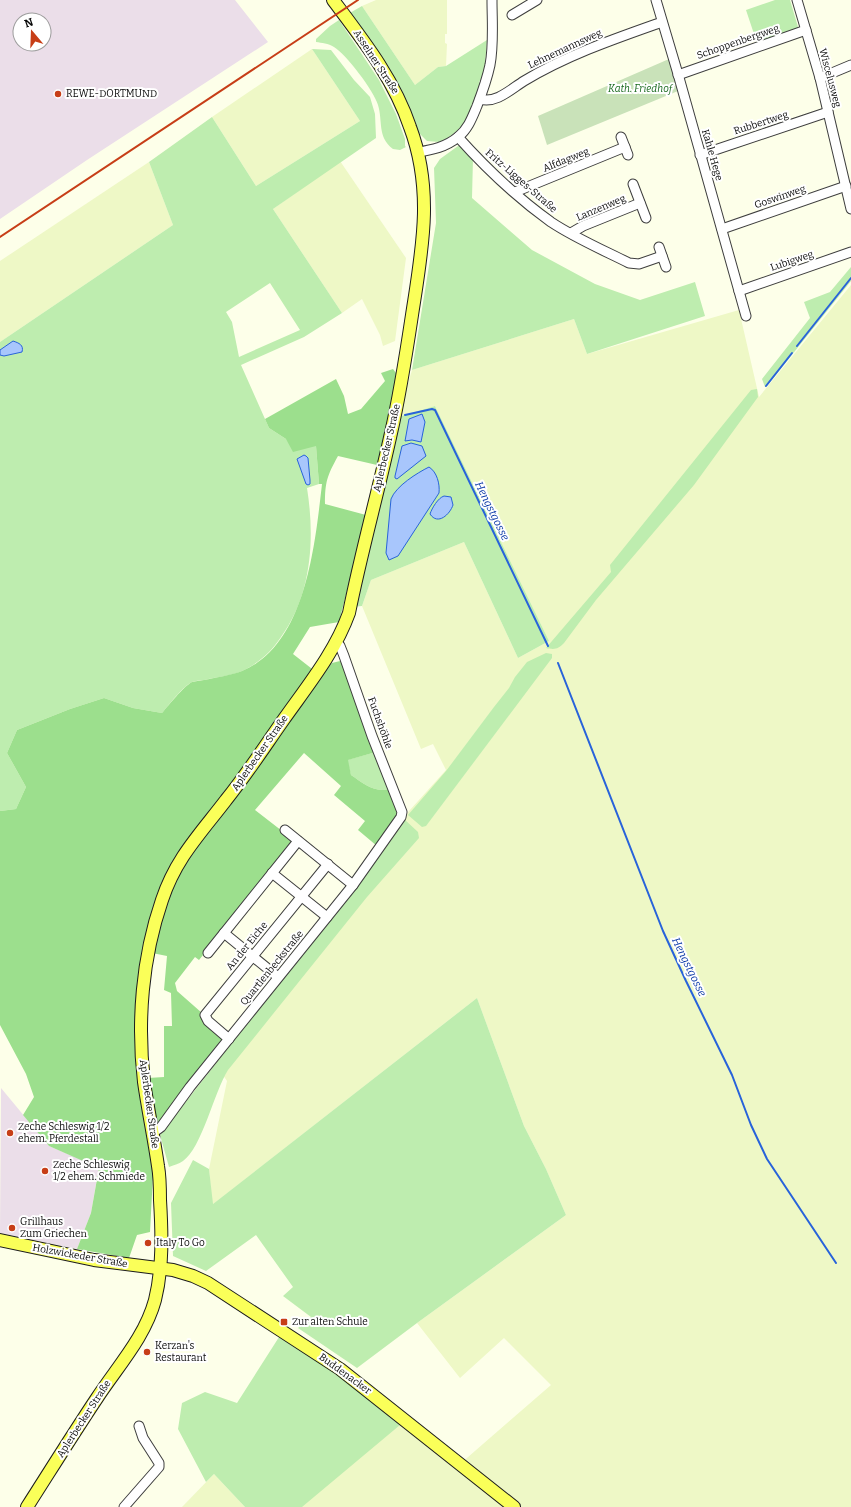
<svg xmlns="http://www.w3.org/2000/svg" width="851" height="1507" viewBox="0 0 851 1507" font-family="Bitter,serif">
<rect width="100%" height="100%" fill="#fdffe9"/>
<!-- industrial -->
<g fill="#ebdee9" fill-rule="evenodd">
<path d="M 0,0 L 235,0 L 268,42 L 87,160 L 0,219 ZM 20,20 L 44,20 L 44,44 L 20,44 Z"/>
<polygon points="1,1088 49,1146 99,1167 91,1213 77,1249 0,1233"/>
</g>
<!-- farmland -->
<g fill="#eef8c6">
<polygon points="376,0 447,0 447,34 445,34 445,43 447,44 446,66 438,67 415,85 362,6"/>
<polygon points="312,49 360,121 256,186 212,117"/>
<polygon points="340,161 406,258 395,341 383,346 380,335 362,299 342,313 273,209"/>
<polygon points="149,162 173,225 0,342 0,261"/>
<polygon points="851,285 851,1507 301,1507 404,1420 460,1464 551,1385 504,1338 460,1378 417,1323 566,1215 546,1169 524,1126 477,998 212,1205 209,1169 227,1081 214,1062 354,888 409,811 446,770 433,744 421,749 362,606 371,580 464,542 518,658 549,641 435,406 398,417 412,370 574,319 587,354 739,310 759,397"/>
<polygon points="214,1474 245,1507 182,1507"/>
</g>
<!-- green -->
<g fill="#beedaf" fill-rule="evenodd">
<polygon points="775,0 790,0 798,27 796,30 757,43 746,10"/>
<polygon points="362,6 415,85 438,67 446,66 487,40 485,65 483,76 479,82 481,83 479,93 465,123 459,129 448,138 439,142 427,141 419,133 410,110 348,14"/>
<path d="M 339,20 L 379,80 L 396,114 L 405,139 L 405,146 L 406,147 L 400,150 L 393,149 C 377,137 383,121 378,105 C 374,91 346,54 334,47 C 328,43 322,43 316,42 L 316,39 L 330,26 Z"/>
<path d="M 312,49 L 331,50 L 354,80 L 370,97 L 375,114 L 376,138 L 273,209 L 342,313 L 304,337 L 241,365 L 269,428 L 286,439 L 316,446 L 319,484 L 307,488 C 315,538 312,594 281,637 C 271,652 259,663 242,671 C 231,676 216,677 204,680 C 200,680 195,681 192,682 C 183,686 169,705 162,713 L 133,708 L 104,698 L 70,709 L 17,730 L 7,753 L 26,787 L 16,809 L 0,811 L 0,342 L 173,225 L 149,162 L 212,117 L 256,186 L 360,121 ZM 270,283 L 300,330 L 239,357 L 232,322 L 226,312 Z"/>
<polygon points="458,146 462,146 473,158 472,198 532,250 595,284 640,300 695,282 705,316 587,354 574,319 412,370 436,223 434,168 440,159"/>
<polygon points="851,267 851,281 767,386 765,387 762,379 810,318 804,302 830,292"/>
<path d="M 757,389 L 758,397 L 694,485 L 596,600 L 564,643 C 558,649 555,650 546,648 L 611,572 L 610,565 L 751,390 Z"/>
<polygon points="435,406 549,641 518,658 464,542 371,580 362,606 352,607 398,417"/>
<polygon points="546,653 552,654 552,658 426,826 422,827 408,815 446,771 494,707 509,688 515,677 527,662"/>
<path d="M 376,752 L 389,789 C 374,793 363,783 351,775 L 347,760 Z"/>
<path d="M 404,819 L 418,832 L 419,838 L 367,897 L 228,1070 C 214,1092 202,1148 183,1161 C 179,1164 173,1165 169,1167 L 160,1135 L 281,980 Z"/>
<polygon points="477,998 524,1126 546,1169 566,1215 417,1323 357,1368 298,1328 311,1317 283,1296 293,1287 256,1235 206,1271 173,1256 171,1203 193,1160 209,1169 213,1204"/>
<polygon points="281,1334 353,1386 400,1425 302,1507 245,1507 214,1474 206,1482 178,1429 182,1403 205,1392 237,1403"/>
</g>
<!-- forest -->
<g fill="#9cdf8d">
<path d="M 393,369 L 396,373 C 392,404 385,435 377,465 L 338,456 C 327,476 325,482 325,504 L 366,515 L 339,622 L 310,627 L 293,654 L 316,672 L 172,873 L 144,974 L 146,1108 L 153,1175 L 150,1232 L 137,1235 L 129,1258 L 77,1249 L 91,1213 L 99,1168 L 49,1146 L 23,1115 L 34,1097 L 26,1074 L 0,1025 L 0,811 L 16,809 L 26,787 L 7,753 L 17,730 L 70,709 L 104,698 L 133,708 L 162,713 C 169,705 183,687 192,682 C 195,681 200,681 204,680 C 214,678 232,675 242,671 C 306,645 315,544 322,484 L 319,484 L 316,446 L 293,452 L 286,439 L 269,428 L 265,419 L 336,379 L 344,396 L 348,414 L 361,409 L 385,381 L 381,373 Z"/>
<path d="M 340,661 L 343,662 L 376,752 L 348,760 L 351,775 C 363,783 374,793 389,789 L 398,816 L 377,846 L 358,830 L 365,821 L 334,795 L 341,786 L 304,753 L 255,810 L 295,841 L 199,960 L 195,957 L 175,983 L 177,991 L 202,1013 L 226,1040 L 157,1125 L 148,1078 L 164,1077 L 164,1026 L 172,1026 L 171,993 L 164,990 L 167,956 L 152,953 L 175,877 L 318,674 L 332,663 Z"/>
</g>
<!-- cemetery -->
<polygon fill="#c9e2b9" points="669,59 678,91 547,145 538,116"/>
<!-- water -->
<g fill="#a8c6fc" stroke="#2863da">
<path d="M 13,341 C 19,343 24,345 22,352 L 4,356 L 0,355 L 0,350 Z"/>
<polygon points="422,414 425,422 421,442 412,440 405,441 409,419"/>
<polygon points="411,443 422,446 426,456 397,479 395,478 395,476 402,446"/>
<polygon points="304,455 306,456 308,458 310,480 310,484 308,485 306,484 297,459"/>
<path d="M 429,467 C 437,472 440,484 439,493 L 398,556 L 389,560 L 386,553 L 391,499 C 396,486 417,473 429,467 Z"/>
<path d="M 444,496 L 451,497 L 453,505 C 450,514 438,526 430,514 C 432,508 438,498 444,496 Z"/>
</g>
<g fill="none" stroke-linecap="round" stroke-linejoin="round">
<!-- stream -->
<g stroke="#2863da" stroke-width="2">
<polyline points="797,346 851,278"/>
<polyline points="766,386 792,353"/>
<polyline points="405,415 432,409 435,410 548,646"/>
<polyline points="558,663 663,931 686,981 732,1075 751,1125 767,1159 836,1263"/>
</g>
<defs>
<g id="minor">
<polyline points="656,0 678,74 746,316"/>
<polyline points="797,0 820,78 851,209"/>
<polyline points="512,15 537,0"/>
<polyline points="678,75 806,30"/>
<polyline points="820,78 851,65"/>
<path d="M 480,99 C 496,104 511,89 524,81 C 567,55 614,39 662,22"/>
<path d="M 458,137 C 484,166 519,199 551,222 C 575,238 603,250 629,263 L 639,264 L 662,256"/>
<polyline points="621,137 628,155"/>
<path d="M 418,152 C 432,150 446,147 458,137 C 468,129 472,118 477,106 C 482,93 487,79 490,65 C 494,44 492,21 492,0"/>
<polyline points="700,155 828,112"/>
<polyline points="633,184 646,218"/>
<polyline points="515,192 625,147"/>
<polyline points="722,229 846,186"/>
<polyline points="571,233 583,226 640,203"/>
<polyline points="659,247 666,267"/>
<polyline points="739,291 851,252"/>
<polyline points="285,830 353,885"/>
<polyline points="272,873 327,917"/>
<polyline points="224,933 278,977"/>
<polyline points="208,953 298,841"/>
<polyline points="229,1039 208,1021 205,1015 328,864"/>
<polyline points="152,1131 157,1130 161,1127 190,1087 353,885 401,817 402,812 372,736 344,656 340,646 336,642"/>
<polyline points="124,1507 159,1467 159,1463 143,1438 139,1426"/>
</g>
<g id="major">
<polyline points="0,1240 94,1260 173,1270 193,1276 208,1283 340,1369 514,1507"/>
<path d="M 27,1507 C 50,1471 73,1434 97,1398 C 118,1366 145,1337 155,1300 C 163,1268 162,1233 160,1200 C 160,1189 160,1177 158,1166 C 154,1138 148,1110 144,1082 C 137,1022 142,958 162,900 C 176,858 200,834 226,800 C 247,774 265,746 284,719 C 308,685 335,652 349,613 C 361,553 378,493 391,433 C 400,394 406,355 412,315 C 422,250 434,191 410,127 C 394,79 363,40 333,0"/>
</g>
</defs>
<!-- minor casing -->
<use href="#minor" stroke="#3e3e3e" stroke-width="11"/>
<!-- major casing -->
<use href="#major" stroke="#1c1c1c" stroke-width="14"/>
<!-- minor -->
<use href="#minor" stroke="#fff" stroke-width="9"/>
<!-- major -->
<use href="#major" stroke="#faff59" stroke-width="12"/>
<!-- rail -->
<polyline stroke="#c73e17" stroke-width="2" points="0,237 358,0"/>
</g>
<!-- markers -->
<g fill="#c73e17" stroke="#fff" stroke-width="1.5">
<circle cx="58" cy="94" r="4"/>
<circle cx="10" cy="1133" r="4"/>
<circle cx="45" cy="1171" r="4"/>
<circle cx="12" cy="1228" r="4"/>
<circle cx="148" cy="1243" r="4"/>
<rect x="280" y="1318" width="8" height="8" rx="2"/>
<circle cx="147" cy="1352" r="4"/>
</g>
<g text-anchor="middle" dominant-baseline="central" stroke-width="4" stroke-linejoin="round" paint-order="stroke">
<!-- street labels -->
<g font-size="10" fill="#0b0b0b" stroke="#fff">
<text transform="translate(738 42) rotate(-19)">Schoppenbergweg</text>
<text transform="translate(565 49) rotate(-25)">Lehnemannsweg</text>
<text transform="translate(376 62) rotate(57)">Asselner Straße</text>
<text transform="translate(830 78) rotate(75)">Wiscelusweg</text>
<text transform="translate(761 123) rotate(-18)">Rubbertweg</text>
<text transform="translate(712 155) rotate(74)">Kahle Hege</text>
<text transform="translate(566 160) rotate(-22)">Alfdagweg</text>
<text transform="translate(521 181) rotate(41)">Fritz-Ligges-Straße</text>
<text transform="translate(780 197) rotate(-19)">Goswinweg</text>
<text transform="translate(601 208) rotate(-23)">Lanzenweg</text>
<text transform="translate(792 261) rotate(-19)">Lubigweg</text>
<text transform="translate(387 448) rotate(-77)">Aplerbecker Straße</text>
<text transform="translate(380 723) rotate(70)">Fuchshöhle</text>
<text transform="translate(260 753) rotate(-55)">Aplerbecker Straße</text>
<text transform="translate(247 946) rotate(-51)">An der Eiche</text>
<text transform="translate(272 968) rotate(-51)">Quartlenbeckstraße</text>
<text transform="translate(149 1104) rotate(82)">Aplerbecker Straße</text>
<text transform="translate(80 1256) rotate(10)">Holzwickeder Straße</text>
<text transform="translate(345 1374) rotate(36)">Buddenacker</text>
<text transform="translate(84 1419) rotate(-57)">Aplerbecker Straße</text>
</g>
<!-- park labels -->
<g font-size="10" font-style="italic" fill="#16681c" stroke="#fff">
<text x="640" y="89">Kath. Friedhof</text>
</g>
<!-- poi labels -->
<g font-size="10" fill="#0b0b0b" stroke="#fff" text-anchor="start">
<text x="66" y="94">REWE-DORTMUND</text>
<text x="18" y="1127">Zeche Schleswig 1/2<tspan x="18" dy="12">ehem. Pferdestall</tspan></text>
<text x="53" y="1165">Zeche Schleswig<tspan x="53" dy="12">1/2 ehem. Schmiede</tspan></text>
<text x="20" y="1222">Grillhaus<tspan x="20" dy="12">Zum Griechen</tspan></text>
<text x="156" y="1243">Italy To Go</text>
<text x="292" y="1322">Zur alten Schule</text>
<text x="155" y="1346">Kerzan's<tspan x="155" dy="12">Restaurant</tspan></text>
</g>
<!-- water labels -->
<g font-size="11" font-style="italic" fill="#0a38a7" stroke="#fff">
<text transform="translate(492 511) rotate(64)">Hengstgosse</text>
<text transform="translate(689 967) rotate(64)">Hengstgosse</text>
</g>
</g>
<!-- north arrow -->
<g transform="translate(32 32) rotate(341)"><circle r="19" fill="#ffffff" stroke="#9d9d9d"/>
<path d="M0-3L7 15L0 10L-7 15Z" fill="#c73e17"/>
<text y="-6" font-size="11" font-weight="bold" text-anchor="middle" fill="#0b0b0b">N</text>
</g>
</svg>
